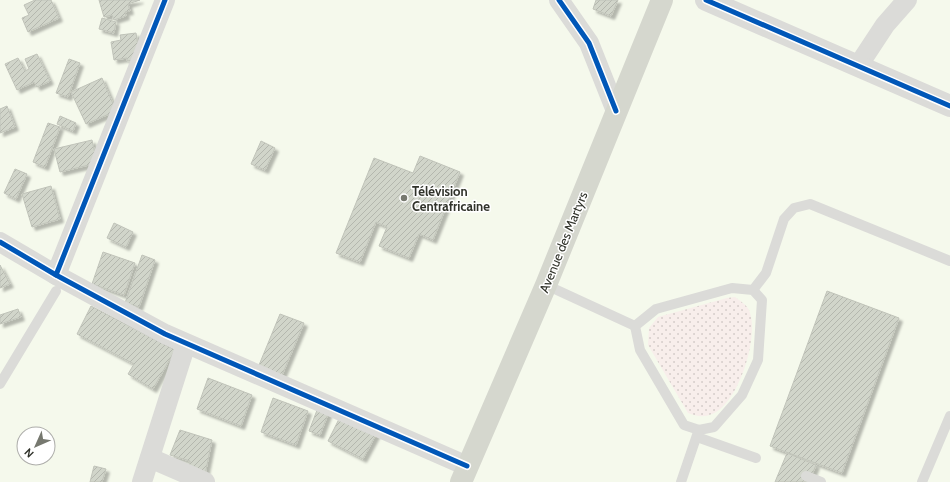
<svg xmlns="http://www.w3.org/2000/svg" width="950" height="482" viewBox="0 0 950 482" font-family="Cabin,sans-serif">
<defs>
<pattern id="grass-dots" width="8" height="8" patternUnits="userSpaceOnUse"><rect width="8" height="8" fill="#f8eeeb"/><path d="M2 2h.1M6 6h.1" fill="none" stroke="#d5cdca" stroke-width="1.8" stroke-linecap="round"/></pattern>
<pattern id="building-hatch" width="6" height="6" patternUnits="userSpaceOnUse"><rect width="6" height="6" fill="#d1d5ca"/><path d="M-1 1l2-2M0 6l6-6M5 7l2-2" fill="none" stroke="#b4b7ae"/></pattern>
<filter id="shadow"><feDropShadow dx="3.5" dy="3.5" stdDeviation="1" flood-color="#0004"/></filter>
</defs>
<rect width="100%" height="100%" fill="#f5f9ec"/>
<!-- grass -->
<path fill="url(#grass-dots)" d="M 735,297 C 740,301 747,305 749,310 C 760,335 739,404 712,414 C 703,418 696,416 688,413 L 648,345 L 649,328 L 658,317 L 727,298 Z"/>
<!-- building -->
<g fill="url(#building-hatch)" stroke="#c0c3b9" filter="url(#shadow)">
<polygon points="35,0 51,0 59,18 28,32 22,18 29,15 24,5"/>
<polygon points="99,0 140,0 128,4 130,11 125,12 126,16 114,20 112,15 104,17"/>
<polygon points="596,0 618,0 611,16 593,9"/>
<polygon points="102,18 116,22 114,33 99,29"/>
<polygon points="136,33 140,59 127,61 127,58 114,60 111,42 121,40 120,35"/>
<polygon points="37,54 50,81 37,87 34,82 17,90 5,64 18,58 25,71 29,69 25,59"/>
<polygon points="69,59 80,63 68,97 56,93"/>
<polygon points="102,78 116,111 86,124 71,92"/>
<polygon points="7,106 15,127 0,133 0,109"/>
<polygon points="60,116 76,123 73,131 57,124"/>
<polygon points="48,123 60,127 45,167 33,162"/>
<polygon points="92,140 97,163 60,172 54,149"/>
<polygon points="261,141 275,148 265,170 251,164"/>
<polygon points="420,156 460,172 433,240 419,234 409,258 379,246 387,227 376,222 360,262 336,253 374,158 413,173"/>
<polygon points="15,169 27,174 16,199 4,193"/>
<polygon points="51,186 60,219 32,227 22,194"/>
<polygon points="114,223 133,232 126,247 107,238"/>
<polygon points="103,252 135,263 124,295 92,284"/>
<polygon points="142,255 155,260 139,307 125,303"/>
<polygon points="0,265 10,284 0,288"/>
<polygon points="827,291 899,318 842,473 770,446"/>
<polygon points="91,306 175,350 153,389 128,374 134,364 77,334"/>
<polygon points="18,309 21,317 0,324 0,315"/>
<polygon points="280,314 304,323 280,380 257,370"/>
<polygon points="208,378 252,395 241,426 197,409"/>
<polygon points="273,398 308,411 296,445 261,432"/>
<polygon points="319,405 330,409 320,435 309,431"/>
<polygon points="342,413 378,431 363,459 328,441"/>
<polygon points="180,430 212,440 205,475 189,471 190,461 170,455"/>
<polygon points="787,453 816,465 809,482 775,482"/>
<polygon points="94,466 106,469 102,482 90,482"/>
</g>
<g fill="none" stroke-linecap="round" stroke-linejoin="round">
<!-- lane -->
<g stroke="#dbdbd8" stroke-width="10">
<polyline points="546,285 635,326"/>
<polygon points="732,288 753,290 762,300 758,360 742,395 714,427 699,430 684,425 640,350 635,326 656,309"/>
<polyline points="753,290 766,273 784,219 794,208 810,204 950,261"/>
<polyline points="0,384 56,291"/>
<polyline points="697,437 756,458"/>
<polyline points="806,476 821,482"/>
<polyline points="681,482 698,432"/>
<polyline points="922,482 950,416"/>
</g>
<!-- street -->
<g stroke="#dbdbd8" stroke-width="20">
<polyline points="559,0 589,43 616,111"/>
<polyline points="858,66 885,25 907,0"/>
<polyline points="0,242 56,275 165,334 467,466"/>
<polyline points="56,275 165,0"/>
<polyline points="150,458 205,482"/>
<polyline points="142,482 186,344"/>
</g>
<!-- secondary -->
<polyline stroke="#dbdbd8" stroke-width="22" points="706,0 950,106"/>
<!-- primary -->
<polyline stroke="#d5d7ce" stroke-width="22" points="461,482 546,285 662,0"/>
<defs>
<g id="cycleway">
<polyline points="559,0 589,43 616,111"/>
<polyline points="706,0 950,106"/>
<polyline points="0,242 56,275 165,334 467,466"/>
<polyline points="56,275 165,0"/>
</g>
</defs>
<!-- cycleway casing -->
<use href="#cycleway" stroke="#fff" stroke-width="8"/>
<!-- cycleway -->
<use href="#cycleway" stroke="#0057b8" stroke-width="5"/>
</g>
<!-- markers -->
<circle fill="#76786f" stroke="#fff" stroke-width="1.5" cx="404" cy="198" r="4"/>
<g text-anchor="middle" dominant-baseline="central" stroke-width="3" stroke-linejoin="round" paint-order="stroke">
<!-- poi labels -->
<g font-size="13" font-weight="bold" fill="#31332b" stroke="#fff" text-anchor="start">
<text x="412" y="191">Télévision<tspan x="412" dy="15">Centrafricaine</tspan></text>
</g>
<!-- street labels -->
<g font-size="13" fill="#31332b" stroke="#fff">
<text transform="translate(563 242) rotate(-68)">Avenue des Martyrs</text>
</g>
</g>
<!-- north arrow -->
<g transform="translate(36 446) rotate(225)"><circle r="19" fill="#ffffff" stroke="#adadaa"/>
<path d="M0-3L7 15L0 10L-7 15Z" fill="#76786f"/>
<text y="-6" font-size="11" font-weight="bold" text-anchor="middle" fill="#31332b">N</text>
</g>
</svg>
